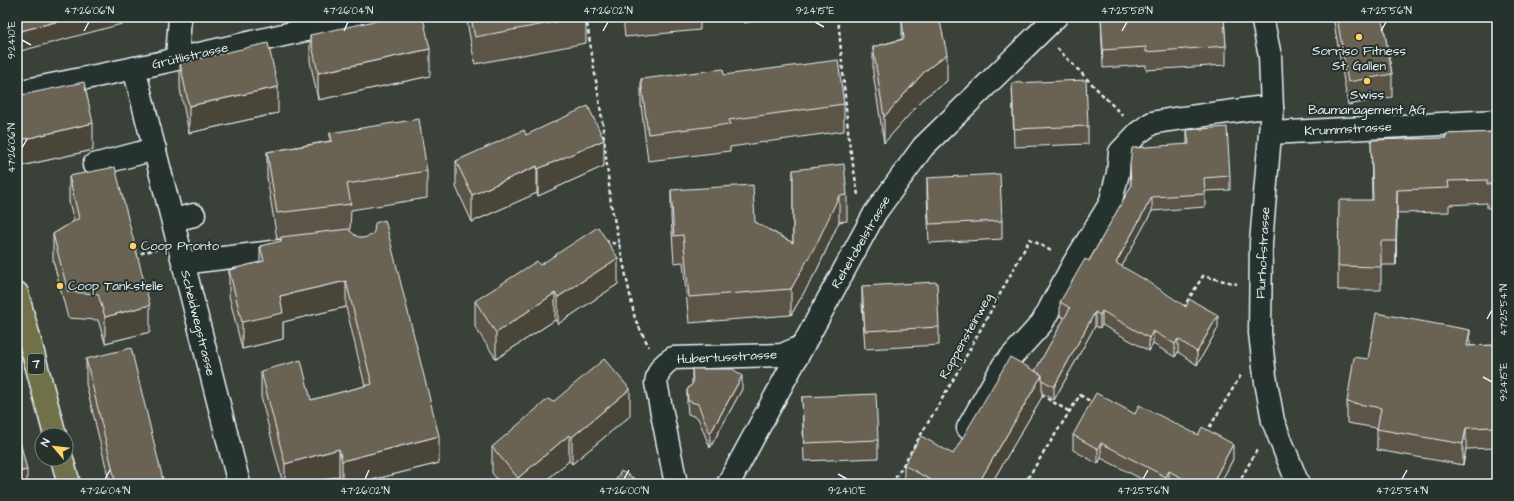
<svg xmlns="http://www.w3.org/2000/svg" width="1514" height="501" viewBox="0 0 1514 501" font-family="'Architects Daughter',sans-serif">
<rect width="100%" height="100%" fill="#3a4138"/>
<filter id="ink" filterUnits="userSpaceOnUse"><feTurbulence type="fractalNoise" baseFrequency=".025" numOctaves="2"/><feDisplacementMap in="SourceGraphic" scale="8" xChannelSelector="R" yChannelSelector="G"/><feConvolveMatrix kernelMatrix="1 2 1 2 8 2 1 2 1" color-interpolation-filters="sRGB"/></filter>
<g filter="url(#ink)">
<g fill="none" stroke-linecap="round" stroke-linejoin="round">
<defs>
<g id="minor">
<polyline points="1262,17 1270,56 1272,109 1261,243 1260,333 1265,376 1273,421 1298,484"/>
<polyline points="177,58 180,17"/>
<polyline points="134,68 239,484"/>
<polyline points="17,92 155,64 363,17"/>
<polyline points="1271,133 1497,121"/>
<polyline points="94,165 155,149"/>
<polyline points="173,220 194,215"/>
<polyline points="184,265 198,261 289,250"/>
<polyline points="968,428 1003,366 1042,323 1074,263 1110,204 1118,173 1120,152 1138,133 1152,123 1168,120 1257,108 1272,109"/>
<path d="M 676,484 L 656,383 C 658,370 662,365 673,358 L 782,355 L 801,347"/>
<polyline points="728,484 875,213 923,147 1056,17"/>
</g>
<g id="major">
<polyline points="17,293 55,435"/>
<polyline points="62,459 69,484"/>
</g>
</defs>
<!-- minor casing -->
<use href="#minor" stroke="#e8f1f8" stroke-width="25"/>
<!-- major casing -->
<use href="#major" stroke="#e8f1f8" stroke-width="25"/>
<!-- path -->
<g stroke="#e8f1f8" stroke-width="2.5" stroke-dasharray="4 3" stroke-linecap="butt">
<polyline points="586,17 602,119 611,204 635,319 649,347"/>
<polyline points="838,17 849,141 858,195"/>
<polyline points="1079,18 1101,17"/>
<polyline points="1057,48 1123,116"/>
<polyline points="605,241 620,245"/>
<polyline points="134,255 157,249"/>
<polyline points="1183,308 1203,276 1237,284"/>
<polyline points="1041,395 1070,412"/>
<polyline points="1206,433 1241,375"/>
<polyline points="892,484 953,380 1030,239 1053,252"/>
<polyline points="1024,484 1080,395 1093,403"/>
<polyline points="1238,484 1258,448"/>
</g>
<!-- minor -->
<use href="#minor" stroke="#26332d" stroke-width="22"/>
<!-- major -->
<use href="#major" stroke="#70704a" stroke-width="22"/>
</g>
<!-- wall -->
<g fill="#5b5547" stroke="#e8f1f8">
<polygon points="467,17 586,17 586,43 475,64 467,22"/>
<polygon points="623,17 700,17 700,30 625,37"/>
<polygon points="743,17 777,17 744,23"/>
<polygon points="1101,17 1224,17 1226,46 1226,65 1146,70 1146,65 1103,68"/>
<polygon points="1333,17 1382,17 1392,74 1392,97 1348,105"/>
<polygon points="1452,17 1479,17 1479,20"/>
<polygon points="902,19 947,81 925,97 884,143 873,73 873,47 902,39"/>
<polygon points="310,35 430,76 318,100 310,61"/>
<polygon points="180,63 278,113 189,133 180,89"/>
<polygon points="724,75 844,104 844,131 730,147 730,151 648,161 641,105 641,79"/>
<polygon points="1012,83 1088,126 1088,144 1014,147"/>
<polygon points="17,96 93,150 21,166 17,147"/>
<polygon points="1187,130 1230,176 1230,190 1205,191 1205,207 1152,211 1121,267 1218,328 1197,365 1178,352 1175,357 1153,344 1149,351 1102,325 1100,328 1095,326 1054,400 1042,393 1042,397 991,484 904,484 904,465 953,454 1035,371 1065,318 1060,316 1060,302 1089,261 1131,187 1130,164 1187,144"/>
<polygon points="1497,132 1497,208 1487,208 1487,203 1449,205 1449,212 1397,213 1396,265 1381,265 1381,290 1338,290 1338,266 1372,200 1371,140 1446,138 1446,134"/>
<polygon points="330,133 427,171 427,198 351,210 350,231 439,463 356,484 341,484 339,476 308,484 283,484 261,397 261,371 311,400 365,386 346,307 283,322 283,339 242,349 229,296 229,270 260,262 260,246 281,242 281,239 277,239 267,178 267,152 330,141"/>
<polygon points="526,135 604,166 538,196 537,193 472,222 456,187 456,161"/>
<polygon points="793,170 847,195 847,221 839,222 817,270 791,315 689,323 683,262 674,263 671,217 671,190 755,222 793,243"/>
<polygon points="69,176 150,332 105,343 98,320 68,318 53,260 53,234 74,221 69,202"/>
<polygon points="927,178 1002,221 1002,239 929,243 927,196"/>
<polygon points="618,284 558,324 555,320 496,359 475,327 475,301"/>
<polygon points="862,286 939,327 939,345 865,349 862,304"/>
<polygon points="1497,345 1497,448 1466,449 1463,465 1377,450 1377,428 1347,423 1347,402 1368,359 1470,346"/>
<polygon points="86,359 164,484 110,484 86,384"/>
<polygon points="692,369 742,389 710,448 698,418 688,414 687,403 687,390 692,384"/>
<polygon points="802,397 878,440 878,458 804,461"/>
<polygon points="553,402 630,416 572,464 569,461 542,484 501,484 492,473 492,447"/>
<polygon points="1135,414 1233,459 1220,484 1151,484 1101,458 1098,464 1073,450 1073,435"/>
</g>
<!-- shaded-wall -->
<g fill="#4a4539" stroke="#e8f1f8">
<polygon points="74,17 148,17 17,52 17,32"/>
<polygon points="430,49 430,76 318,100 318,73"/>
<polygon points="947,54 947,81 925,97 884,143 884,117 925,71"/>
<polygon points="278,87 278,113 189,133 189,106"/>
<polygon points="93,123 93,150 21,166 21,140"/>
<polygon points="604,140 604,166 538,196 538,169"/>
<polygon points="537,166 537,193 472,222 472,195"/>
<polygon points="1397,190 1397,213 1396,265 1396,241"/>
<polygon points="839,196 839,222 817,270 791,315 791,289"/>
<polygon points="1152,197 1152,211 1116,277 1116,263"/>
<polygon points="618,258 618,284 558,324 558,297"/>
<polygon points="346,281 346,307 283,322 283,339 242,349 242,322 280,296"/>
<polygon points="555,293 555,320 496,359 496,333"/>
<polygon points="150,305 150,332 105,343 105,317"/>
<polygon points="1102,311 1102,325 1100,328 1100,315"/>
<polygon points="1095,312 1095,326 1054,400 1054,387"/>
<polygon points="1218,315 1218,328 1197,365 1197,352"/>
<polygon points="1470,330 1470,351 1467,346"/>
<polygon points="1153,331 1153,344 1149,351 1149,338"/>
<polygon points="1178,339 1178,352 1175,357 1175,344"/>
<polygon points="1042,375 1042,397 991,484 978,484"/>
<polygon points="742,376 742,389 710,448 710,434"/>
<polygon points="630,389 630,416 572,464 572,437"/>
<polygon points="1466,428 1466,449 1463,465 1463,444"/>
<polygon points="569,435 569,461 542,484 518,484 518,478"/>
<polygon points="439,436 439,463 356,484 342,484 342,461"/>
<polygon points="1101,443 1101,458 1098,464 1098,449"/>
<polygon points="1233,444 1233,459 1220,484 1212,484"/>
<polygon points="339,449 339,476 308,484 285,484 285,464"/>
<polygon points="27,470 27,484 17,484 17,472"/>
<polygon points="1169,471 1169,484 1166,484 1166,477"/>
</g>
<!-- building -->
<g fill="#6a6352" stroke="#e8f1f8">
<polygon points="17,17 74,17 17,32"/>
<polygon points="393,17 423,17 430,49 318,73 310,35"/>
<polygon points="471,17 582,17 475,37"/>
<polygon points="912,17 939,17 947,54 925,71 884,117 873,47 904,39 902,19"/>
<polygon points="1101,17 1224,17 1226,46 1146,52 1146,47 1103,50"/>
<polygon points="1337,17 1382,17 1392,74 1348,82"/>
<polygon points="268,43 278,87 189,106 180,63"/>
<polygon points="838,60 844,104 729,120 730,124 648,134 641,79 723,69 724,75"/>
<polygon points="1086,80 1088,126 1014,129 1012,83"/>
<polygon points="84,82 93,123 21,140 17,120 17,96"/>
<polygon points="588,106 604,140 538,169 537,166 472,195 456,161 524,130 526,135"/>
<polygon points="419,119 427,171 347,184 351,204 277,213 267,152 332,141 330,133"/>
<polygon points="1227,127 1230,176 1204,178 1205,194 1152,197 1116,263 1149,282 1186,307 1189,299 1218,315 1197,352 1178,339 1175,344 1153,331 1149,338 1102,311 1100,315 1095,312 1054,387 1042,380 1042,375 1035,371 1070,308 1060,302 1085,259 1089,261 1131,186 1130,164 1132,148 1189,144 1187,130"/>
<polygon points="1497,132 1497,184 1487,184 1487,180 1448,181 1449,188 1397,190 1396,241 1381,241 1381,267 1338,266 1339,200 1373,200 1371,140 1446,138 1446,134"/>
<polygon points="844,164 847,195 839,196 817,243 791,289 689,297 683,235 674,236 671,190 753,185 755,222 793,243 793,170"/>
<polygon points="115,167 150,305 105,317 98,294 68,292 53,234 79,218 69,176"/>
<polygon points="1000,174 1002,221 929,224 927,178"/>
<polygon points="385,220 439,436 342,461 339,449 285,464 261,371 301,360 311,400 372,384 346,281 280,296 283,313 242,322 229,270 264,261 260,246 281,241 281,237 348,229 356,236 363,238 370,236 374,232 375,223"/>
<polygon points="598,227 618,258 558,297 555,293 496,333 475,301 537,261 540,265"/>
<polygon points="937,282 939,327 865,331 862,286"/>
<polygon points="1376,313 1470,330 1467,346 1497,345 1497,427 1466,428 1463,444 1377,429 1381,408 1347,402 1354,357 1368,359"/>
<polygon points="131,348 164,484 116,484 86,359"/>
<polygon points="1010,357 1042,375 978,484 938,484 904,465 921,436 953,454"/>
<polygon points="604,359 630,389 572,437 569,435 518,478 492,447 548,399 553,402"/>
<polygon points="692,369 733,369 742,376 710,434 698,404 688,401 687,390 693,383"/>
<polygon points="1096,393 1135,414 1139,405 1198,435 1202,427 1233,444 1212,484 1193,484 1169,471 1166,477 1101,443 1098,449 1073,435"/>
<polygon points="876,394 878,440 804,443 802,397"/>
<polygon points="17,428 27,470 17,472"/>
<polygon points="621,471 644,484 613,484"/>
</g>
</g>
<!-- ticks -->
<path fill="none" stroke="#e8f1f8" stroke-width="1.5" d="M 815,22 L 824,27M 84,31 L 89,22M 344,31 L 348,22M 603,31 L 608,22M 1122,31 L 1127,22M 1381,31 L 1386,22M 22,40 L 31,45M 22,148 L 27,139M 1487,319 L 1492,310M 1483,377 L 1492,382M 838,474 L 847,479M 105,479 L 110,470M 365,479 L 369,470M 624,479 L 629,470M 1143,479 L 1148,470M 1402,479 L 1407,470"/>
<!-- markers -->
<g fill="#ffd166" stroke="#26332d" stroke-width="1.5">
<circle cx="1359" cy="37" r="4"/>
<circle cx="1367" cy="81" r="4"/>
<circle cx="133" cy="246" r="4"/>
<circle cx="60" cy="286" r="4"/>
</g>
<g text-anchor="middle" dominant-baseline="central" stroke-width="4" stroke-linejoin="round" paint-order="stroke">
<!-- shield labels -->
<rect fill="#26332d" stroke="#aeb8bb" stroke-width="1" x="28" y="354" width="16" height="20" rx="3"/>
<g font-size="12" font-weight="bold" fill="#e8f1f8">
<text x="36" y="364">7</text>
</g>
<!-- poi labels -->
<g font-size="13" fill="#e8f1f8" stroke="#26332d">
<text x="1359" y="51">Sorriso Fitness<tspan x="1359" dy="15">St. Gallen</tspan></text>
<text x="1367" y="95">Swiss<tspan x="1367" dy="15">Baumanagement AG</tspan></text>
<text x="141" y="246" text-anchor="start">Coop Pronto</text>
<text x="68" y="286" text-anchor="start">Coop Tankstelle</text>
</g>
<!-- street labels -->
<g font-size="13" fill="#e8f1f8" stroke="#26332d">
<text transform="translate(190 56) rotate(-13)">Grütlistrasse</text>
<text transform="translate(1348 129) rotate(-3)">Krummstrasse</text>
<text transform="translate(861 242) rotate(-60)">Rehetobelstrasse</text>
<text transform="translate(1263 253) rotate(-87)">Flurhofstrasse</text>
<text transform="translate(198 323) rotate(76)">Scheidwegstrasse</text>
<text transform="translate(966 336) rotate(-61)">Rappensteinweg</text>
<text transform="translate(727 357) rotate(-3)">Hubertusstrasse</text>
</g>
</g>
<!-- margin -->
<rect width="1514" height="501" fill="none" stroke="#26332d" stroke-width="44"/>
<!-- north arrow -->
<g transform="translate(54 447) rotate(298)"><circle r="19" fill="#26332d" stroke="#747f7e"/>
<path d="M0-3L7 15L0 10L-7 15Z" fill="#ffd166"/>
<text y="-6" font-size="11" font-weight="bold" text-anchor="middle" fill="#e8f1f8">N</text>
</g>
<rect x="22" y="22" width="1470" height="457" fill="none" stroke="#e8f1f8" stroke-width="1.5"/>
<g font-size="10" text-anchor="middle" fill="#e8f1f8">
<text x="89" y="14">47°26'06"N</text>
<text x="348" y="14">47°26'04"N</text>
<text x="608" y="14">47°26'02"N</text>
<text x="815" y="14">9°24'15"E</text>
<text x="1127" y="14">47°25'58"N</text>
<text x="1386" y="14">47°25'56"N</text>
<text transform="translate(11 40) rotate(-90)" y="4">9°24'10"E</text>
<text transform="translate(11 148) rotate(-90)" y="4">47°26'06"N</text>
<text transform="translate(1503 310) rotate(-90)" y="4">47°25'54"N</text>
<text transform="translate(1503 382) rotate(-90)" y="4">9°24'15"E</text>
<text x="105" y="494">47°26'04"N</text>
<text x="365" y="494">47°26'02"N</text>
<text x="624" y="494">47°26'00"N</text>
<text x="847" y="494">9°24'10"E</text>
<text x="1143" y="494">47°25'56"N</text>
<text x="1402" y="494">47°25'54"N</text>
</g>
</svg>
